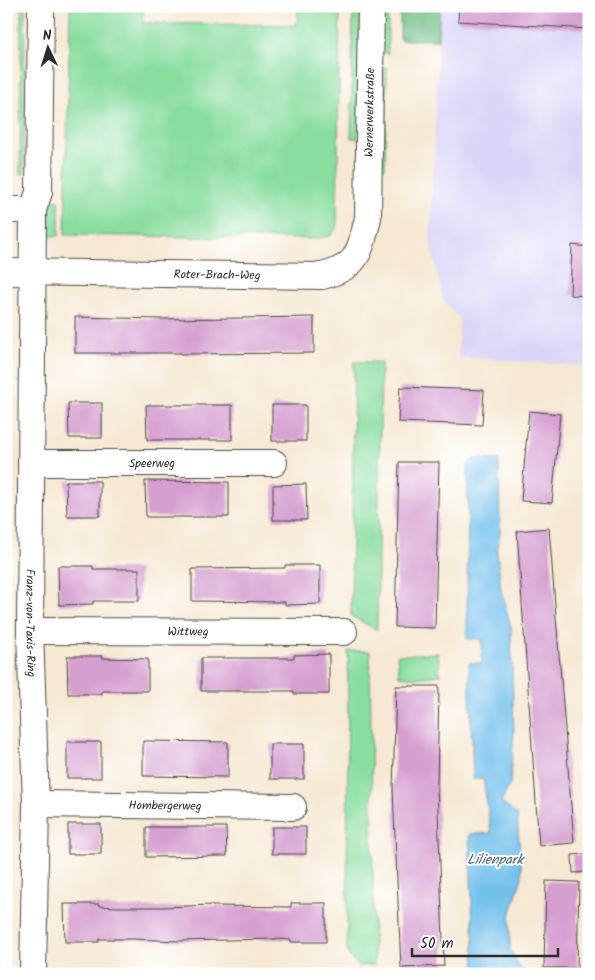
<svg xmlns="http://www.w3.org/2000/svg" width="595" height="980" viewBox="0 0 595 980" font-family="Kalam,sans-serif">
<rect width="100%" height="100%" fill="#fff"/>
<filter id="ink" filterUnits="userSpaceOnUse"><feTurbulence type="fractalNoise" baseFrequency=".02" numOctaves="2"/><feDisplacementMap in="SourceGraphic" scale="10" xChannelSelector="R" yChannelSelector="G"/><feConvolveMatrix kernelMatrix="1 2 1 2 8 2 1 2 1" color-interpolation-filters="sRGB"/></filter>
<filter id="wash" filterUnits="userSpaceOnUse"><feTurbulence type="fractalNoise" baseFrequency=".0096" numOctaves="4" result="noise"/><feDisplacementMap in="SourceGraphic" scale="20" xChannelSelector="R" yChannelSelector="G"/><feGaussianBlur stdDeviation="1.12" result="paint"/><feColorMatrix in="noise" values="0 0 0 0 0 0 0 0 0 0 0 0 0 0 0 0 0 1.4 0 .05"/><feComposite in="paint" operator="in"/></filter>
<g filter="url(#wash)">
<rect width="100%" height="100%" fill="#f6e8d3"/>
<!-- built -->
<polygon fill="#dbd6f7" points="440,6 589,6 589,366 458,357 459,318 443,300 430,242"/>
<!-- green -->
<g fill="#88dd9f" stroke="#5a8465">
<rect x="6" y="6" width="3" height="56"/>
<polygon points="21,6 25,6 24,174 20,174"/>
<polygon points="70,6 143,6 143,23 297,25 298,6 340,6 337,227 330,236 314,239 65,235"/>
<polygon points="353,6 360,6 358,139 351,138"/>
<polygon points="381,6 388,6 388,54 380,52"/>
<polygon points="379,66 387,68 385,168 378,168"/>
<polygon points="49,200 59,201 59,236 49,236"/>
<polygon points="354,362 381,362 377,630 351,616"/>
<polygon points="348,651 370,651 374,965 358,966 349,956 347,949"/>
<polygon points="438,653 440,675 417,678 399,676 397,655"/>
</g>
<!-- forest -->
<polygon fill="#6ebc86" stroke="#4c7458" points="400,6 440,6 438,40 400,40"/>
<!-- water -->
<polygon fill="#72c0ec" stroke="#4e768c" points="474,459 499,460 500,533 497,551 501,590 511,627 514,733 510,784 501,802 517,815 522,877 510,916 510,950 524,974 475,974 469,834 491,833 483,778 473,779 469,663 482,663 482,639 467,639 468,464"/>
<g id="blocks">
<!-- building -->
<g fill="#d59fd0">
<polygon points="459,6 589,6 589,29 458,21"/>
<polygon points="572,245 589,247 589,296 570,295"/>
<polygon points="75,317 162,319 314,317 314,353 181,354 181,353 75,353"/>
<polygon points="400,387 484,390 482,425 398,422"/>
<polygon points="68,403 102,403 102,438 69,438"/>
<polygon points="146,405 232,405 232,440 147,440"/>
<rect x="272" y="405" width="34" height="36"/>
<polygon points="529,411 560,414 552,503 521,501"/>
<polygon points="399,462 439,462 435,628 395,627"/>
<polygon points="66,481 100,481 100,516 67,516"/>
<polygon points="145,481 229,482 229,517 146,517"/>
<polygon points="306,484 307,520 273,520 273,485"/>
<polygon points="549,528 574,843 539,846 517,531"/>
<polygon points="285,565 320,565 320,604 285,605 285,602 192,601 192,569 285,568"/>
<polygon points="58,566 93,566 93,569 139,569 139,601 93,601 93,604 59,605"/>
<polygon points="329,654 329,694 294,694 294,691 201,691 201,658 294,658 294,655"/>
<polygon points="67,656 102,656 102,658 148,659 148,691 102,691 102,694 68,694"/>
<polygon points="396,686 439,686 437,786 444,966 401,968 393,790"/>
<polygon points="143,741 228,742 228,777 143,776"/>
<rect x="67" y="742" width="34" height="36"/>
<rect x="270" y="744" width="34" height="35"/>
<rect x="68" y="824" width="33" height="30"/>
<polygon points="146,827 226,827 227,856 146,857"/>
<rect x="272" y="827" width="34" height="27"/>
<polygon points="589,854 589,872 573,873 572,855"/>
<polygon points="546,881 579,882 577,968 544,968"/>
<polygon points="291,903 326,903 326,942 291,942 291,940 276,939 178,941 133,939 99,939 99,942 65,942 64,904 99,904 99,906 116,907 163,907 212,905 212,906 291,907"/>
</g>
</g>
</g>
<g filter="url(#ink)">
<use href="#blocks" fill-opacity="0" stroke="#494744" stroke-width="1"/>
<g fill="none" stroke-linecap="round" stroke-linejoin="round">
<defs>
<g id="minor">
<path id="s1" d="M 6,210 L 33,210 L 30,631 L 36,804 L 33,974"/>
<polyline points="33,210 39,192 41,6"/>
<path id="s2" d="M 6,272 L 322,276 C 359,267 360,251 368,218 L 371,6"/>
<path id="s3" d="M 31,463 L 274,463"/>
<path id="s4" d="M 30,631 L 344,632"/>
<path id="s5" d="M 36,804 L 293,807"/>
</g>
</defs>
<!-- minor casing -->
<use href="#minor" stroke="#494744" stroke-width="28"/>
<!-- minor -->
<use href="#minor" stroke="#fff" stroke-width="26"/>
</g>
</g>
<g text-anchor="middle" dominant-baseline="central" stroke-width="4" stroke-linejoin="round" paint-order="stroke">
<!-- street labels -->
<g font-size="12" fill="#2b2b2b" stroke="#fff">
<text stroke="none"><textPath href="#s2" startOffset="502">Wernerwerkstraße</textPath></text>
<text stroke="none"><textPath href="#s2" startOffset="211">Roter-Brach-Weg</textPath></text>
<text stroke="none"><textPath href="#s3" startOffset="121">Speerweg</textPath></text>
<text stroke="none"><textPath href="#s1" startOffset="440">Franz-von-Taxis-Ring</textPath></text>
<text stroke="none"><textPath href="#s4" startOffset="158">Wittweg</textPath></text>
<text stroke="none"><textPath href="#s5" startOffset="129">Hombergerweg</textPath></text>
</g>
<!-- water labels -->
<g font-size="14" font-style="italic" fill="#445f6f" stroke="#fff">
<text x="495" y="860">Lilienpark</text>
</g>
</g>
<!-- margin -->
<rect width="595" height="980" fill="none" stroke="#fff" stroke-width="25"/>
<!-- north arrow -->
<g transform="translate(48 48) rotate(356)" stroke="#ffffff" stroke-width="4" paint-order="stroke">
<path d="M0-4L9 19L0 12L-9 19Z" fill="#2b2b2b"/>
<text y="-8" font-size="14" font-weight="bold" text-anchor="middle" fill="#2b2b2b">N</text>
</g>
<!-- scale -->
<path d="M412 948v8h146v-8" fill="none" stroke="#2b2b2b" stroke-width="2.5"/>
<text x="420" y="948" font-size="15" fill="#2b2b2b" stroke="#ffffff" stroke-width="4" paint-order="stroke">50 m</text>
</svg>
